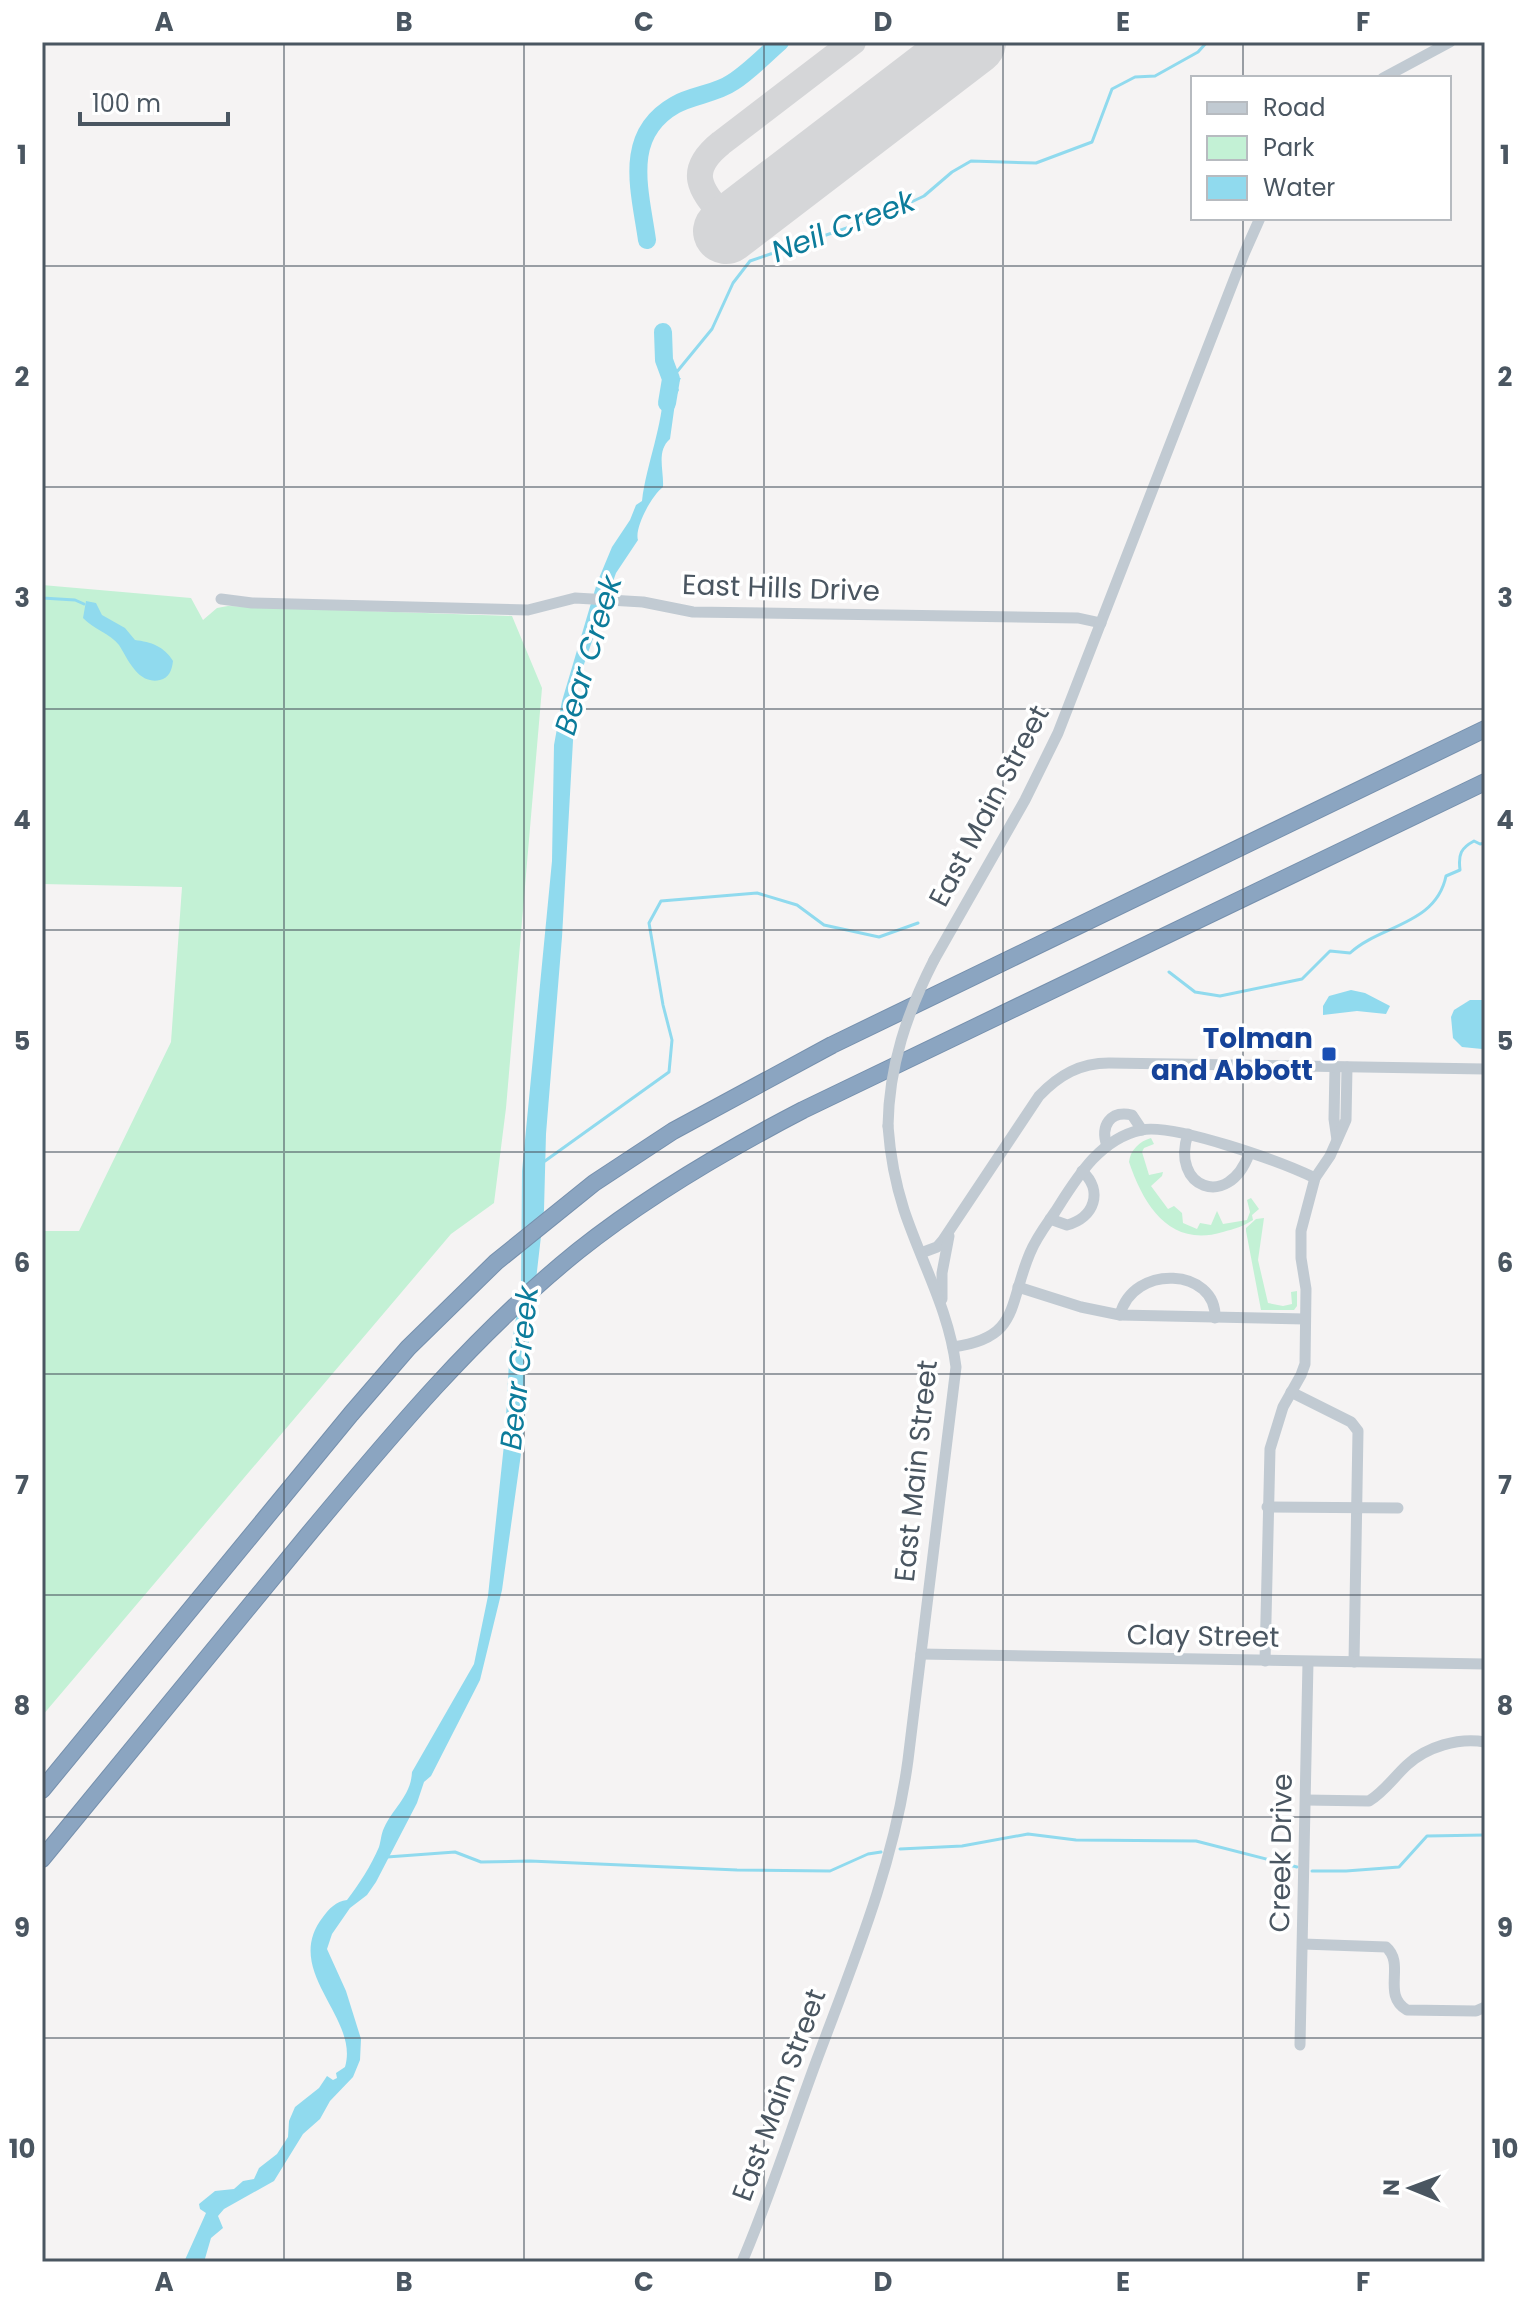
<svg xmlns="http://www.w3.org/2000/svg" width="1527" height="2304" viewBox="0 0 1527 2304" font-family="Poppins,sans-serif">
<rect width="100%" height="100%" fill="#f5f3f3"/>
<!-- green -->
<g fill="#c3f1d5">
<polygon points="42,585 191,598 203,620 217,608 228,606 512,616 542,688 506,1108 494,1203 451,1234 42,1716 42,1231 79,1231 171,1042 182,887 42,884"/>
<path d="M 1151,1138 L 1154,1144 L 1144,1148 L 1142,1152 L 1149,1175 L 1163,1172 L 1162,1176 L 1151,1186 L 1168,1209 L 1174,1206 L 1182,1213 L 1183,1223 L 1197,1229 L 1200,1223 L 1211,1225 L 1217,1211 L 1223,1224 L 1247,1220 L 1250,1212 L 1247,1200 L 1251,1198 L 1259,1209 L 1252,1215 L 1253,1220 C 1244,1226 1234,1229 1223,1232 C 1170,1248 1144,1206 1129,1162 C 1130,1150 1140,1141 1151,1138 Z"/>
<polygon points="1264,1218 1258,1260 1268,1303 1283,1306 1292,1304 1291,1292 1297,1291 1297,1306 1294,1310 1261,1310 1246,1231 1246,1228 1256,1219"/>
</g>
<!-- water -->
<g fill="#90daee">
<path d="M 681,378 L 677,386 L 679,390 L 676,396 L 670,439 C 656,451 664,470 663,487 C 652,495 634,528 638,540 L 616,573 L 576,687 L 562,937 L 546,1134 L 544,1210 L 525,1376 L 525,1425 L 502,1590 L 480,1680 L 431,1776 L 424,1782 L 417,1803 L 376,1882 L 367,1895 L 350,1908 L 332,1934 L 327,1949 L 346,1991 L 361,2039 L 360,2060 L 353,2077 L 330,2101 L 320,2119 L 303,2134 L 274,2181 L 224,2209 L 218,2216 L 223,2228 L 211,2238 L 204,2262 L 184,2262 L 206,2213 L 200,2209 L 199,2204 L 215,2191 L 234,2189 L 243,2181 L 254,2179 L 259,2168 L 277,2154 L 288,2137 L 289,2121 L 295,2107 L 319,2088 L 327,2076 L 333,2080 L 337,2078 L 336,2073 L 345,2067 C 360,2017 281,1971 323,1917 C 329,1909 336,1901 347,1900 C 359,1884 371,1866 379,1847 C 381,1841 381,1834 384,1828 C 393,1808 411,1796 412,1772 L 474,1664 L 488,1596 L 505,1435 L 509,1362 L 521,1286 L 522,1171 L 552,861 L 554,745 L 562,701 L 597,583 L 612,547 L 630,520 L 636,505 L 642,501 C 647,460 666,419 663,380 Z"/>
<path d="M 86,601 L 96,603 L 102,615 L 125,628 L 135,640 C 151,642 164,646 173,661 C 172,670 169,678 160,680 C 138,685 128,659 119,645 C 111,634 93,629 83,618 Z"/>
<polygon points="1351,990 1365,993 1390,1006 1386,1014 1357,1011 1323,1015 1323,1006 1329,996"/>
<polygon points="1470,1000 1485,1000 1485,1047 1482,1049 1462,1047 1453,1038 1451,1017 1454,1010"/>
</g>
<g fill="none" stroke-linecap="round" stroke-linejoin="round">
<!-- stream -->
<g stroke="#90daee" stroke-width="3">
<polyline points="671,379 712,329 733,283 750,261 882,216 924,196 952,172 971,161 1036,163 1092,142 1112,89 1135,77 1155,76 1198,52 1207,42"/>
<polyline points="42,598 75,600 84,604"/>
<path d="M 1169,972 L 1195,992 L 1220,996 L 1302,979 L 1330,951 L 1350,953 C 1380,925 1436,925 1446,876 L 1460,870 C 1458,854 1461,848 1474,841 L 1480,844 L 1485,843"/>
<polyline points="545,1161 669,1072 672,1040 663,1005 649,923 661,901 757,893 797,905 824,925 879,937 918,923"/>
<polyline points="900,1849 962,1846 1028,1834 1076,1840 1196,1841 1297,1867"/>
<polyline points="387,1857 455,1852 481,1862 530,1861 737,1870 830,1871 868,1854 881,1852"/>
<polyline points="1312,1871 1346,1871 1399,1867 1427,1836 1485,1835"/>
</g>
<!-- river -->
<g stroke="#90daee" stroke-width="18">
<path d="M 647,240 C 640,190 622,135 675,105 C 692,95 716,94 733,82 C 750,71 765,55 780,42"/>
<polyline points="663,332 664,360 671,379 667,403"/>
</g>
<!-- taxiway -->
<g stroke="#d5d6d8" stroke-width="26">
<polyline points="933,72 942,58 944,42"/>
<path d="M 732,227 C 707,195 680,176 721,143 L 853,42"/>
</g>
<!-- runway -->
<polyline stroke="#d5d6d8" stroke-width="66" points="726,231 973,42"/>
<defs>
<g id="highway">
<polyline points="42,1790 351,1414 408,1348 496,1262 594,1183 673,1131 832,1045 1485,729"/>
<path d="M 42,1859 C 130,1751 218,1643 307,1536 C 391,1435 475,1334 578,1251 C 647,1196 726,1150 803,1110 L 1485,782"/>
</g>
</defs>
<!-- highway casing -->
<use href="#highway" stroke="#7690ad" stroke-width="18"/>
<!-- minor -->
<g stroke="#c1cad2" stroke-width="11">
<polyline points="1383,78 1450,42"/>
<polyline points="221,599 252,603 528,610 575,598 643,602 693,612 1078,618 1101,623"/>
<polyline points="934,960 1025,800 1058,733 1244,254 1260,218"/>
<polyline points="1335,1067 1334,1119 1337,1140"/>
<path d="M 1188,1134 C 1170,1187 1228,1211 1249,1154"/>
<path d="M 1107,1146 C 1100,1126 1110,1110 1132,1115 L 1142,1130"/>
<path d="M 1050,1219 L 1067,1225 C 1094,1218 1104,1191 1082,1171"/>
<path d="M 921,1253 L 937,1247 L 943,1240 L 1039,1096 C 1059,1075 1080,1063 1109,1063 L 1485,1069"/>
<polyline points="1018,1287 1081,1307 1120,1315 1305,1319"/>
<polyline points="942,1299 942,1273 949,1236"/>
<path d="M 1120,1315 C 1133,1263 1217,1268 1215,1318"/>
<path d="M 953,1347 C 1020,1338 1008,1305 1030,1253 C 1036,1238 1046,1225 1055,1212 C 1076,1179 1099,1139 1141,1130 C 1174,1123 1282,1162 1315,1178"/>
<polyline points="1291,1392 1351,1422 1358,1431 1354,1662"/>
<polyline points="1267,1507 1398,1508"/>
<polyline points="921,1654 1485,1664"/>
<polyline points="1265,1661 1270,1449 1283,1407 1301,1375 1305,1364 1306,1289 1301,1258 1301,1231 1315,1178 1330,1156 1346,1120 1347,1067"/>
<path d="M 1306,1800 L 1369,1801 C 1384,1792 1394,1777 1407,1765 C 1426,1747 1459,1737 1485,1742"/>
<path d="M 1303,1944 L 1386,1947 C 1406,1964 1381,1995 1407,2010 L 1476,2011 L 1485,2007"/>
<polyline points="1300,2045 1308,1662"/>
<path d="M 742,2262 C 770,2197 791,2129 816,2062 C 853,1963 894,1865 908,1760 L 956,1367 C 949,1310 922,1264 904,1210 C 895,1182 890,1154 888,1126"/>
</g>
<!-- highway -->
<use href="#highway" stroke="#8ba5c1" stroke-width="16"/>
<!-- minor-bridge -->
<path stroke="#c1cad2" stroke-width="11" d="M 888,1126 C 889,1065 907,1013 934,960"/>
</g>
<!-- grid -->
<path fill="none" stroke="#4a5661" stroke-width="2" stroke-opacity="0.55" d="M 284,42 L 284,2262M 524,42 L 524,2262M 764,42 L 764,2262M 1003,42 L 1003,2262M 1243,42 L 1243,78M 1243,218 L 1243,2262M 42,266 L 1485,266M 42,487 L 1485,487M 42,709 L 1485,709M 42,930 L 1485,930M 42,1152 L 1485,1152M 42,1374 L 1485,1374M 42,1595 L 1485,1595M 42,1817 L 1485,1817M 42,2038 L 1485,2038"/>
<!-- markers -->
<rect fill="#1a4fb4" stroke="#fff" stroke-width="3" x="1321" y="1046" width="16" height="16" rx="4"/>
<g text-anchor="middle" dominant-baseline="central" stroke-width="7" stroke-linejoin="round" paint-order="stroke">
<!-- street labels -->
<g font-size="28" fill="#4a5661" stroke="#fff">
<text transform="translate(781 588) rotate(2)">East Hills Drive</text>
<text transform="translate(989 806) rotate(-62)">East Main Street</text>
<text transform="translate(916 1471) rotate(-84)">East Main Street</text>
<text transform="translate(1203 1636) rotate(1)">Clay Street</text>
<text transform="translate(1281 1853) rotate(-89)">Creek Drive</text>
<text transform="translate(779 2095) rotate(-70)">East Main Street</text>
</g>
<!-- transit labels -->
<g font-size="28" font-weight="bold" fill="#164399" stroke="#fff" text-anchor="end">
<text x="1313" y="1038">Tolman<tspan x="1313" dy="32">and Abbott</tspan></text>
</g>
<!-- water labels -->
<g font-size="30" font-style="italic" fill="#0c7c9b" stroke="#fff">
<text transform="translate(843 226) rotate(-21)">Neil Creek</text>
<text transform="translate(588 655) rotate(-73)">Bear Creek</text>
<text transform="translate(519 1368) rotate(-84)">Bear Creek</text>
</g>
</g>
<!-- border -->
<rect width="1527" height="2304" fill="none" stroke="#ffffff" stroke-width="88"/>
<!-- legend -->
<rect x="1191" y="76" width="260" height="144" fill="#ffffff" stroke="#b7bbc0" stroke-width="2"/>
<rect x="1207" y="102" width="40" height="12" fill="#c1cad2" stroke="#b7bbc0" stroke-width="2"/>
<text x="1263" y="116" font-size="24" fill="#4a5661">Road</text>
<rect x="1207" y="136" width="40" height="24" fill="#c3f1d5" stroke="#b7bbc0" stroke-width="2"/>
<text x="1263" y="156" font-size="24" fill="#4a5661">Park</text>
<rect x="1207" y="176" width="40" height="24" fill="#90daee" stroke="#b7bbc0" stroke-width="2"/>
<text x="1263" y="196" font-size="24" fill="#4a5661">Water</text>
<!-- north arrow -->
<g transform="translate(1411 2188) rotate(271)" stroke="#ffffff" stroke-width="6" paint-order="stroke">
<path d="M0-6L14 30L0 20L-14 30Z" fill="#4a5661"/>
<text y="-12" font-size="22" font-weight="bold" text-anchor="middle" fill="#4a5661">N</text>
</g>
<!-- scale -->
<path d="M80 112v12h148v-12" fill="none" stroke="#4a5661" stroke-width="4"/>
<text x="92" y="112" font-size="24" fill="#4a5661" stroke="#ffffff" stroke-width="6" paint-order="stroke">100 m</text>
<rect x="44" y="44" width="1439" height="2216" fill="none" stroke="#4a5661" stroke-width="3"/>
<g font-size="26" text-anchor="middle" font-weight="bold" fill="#4a5661">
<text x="164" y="31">A</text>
<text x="404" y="31">B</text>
<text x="644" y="31">C</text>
<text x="883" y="31">D</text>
<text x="1123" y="31">E</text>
<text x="1363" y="31">F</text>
<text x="22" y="164">1</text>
<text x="1505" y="164">1</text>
<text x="22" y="386">2</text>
<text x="1505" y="386">2</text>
<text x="22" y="607">3</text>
<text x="1505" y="607">3</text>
<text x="22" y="829">4</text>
<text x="1505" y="829">4</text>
<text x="22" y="1050">5</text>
<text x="1505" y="1050">5</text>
<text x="22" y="1272">6</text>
<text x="1505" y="1272">6</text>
<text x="22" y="1494">7</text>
<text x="1505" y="1494">7</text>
<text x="22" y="1715">8</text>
<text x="1505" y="1715">8</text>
<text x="22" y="1937">9</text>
<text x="1505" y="1937">9</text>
<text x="22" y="2158">10</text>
<text x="1505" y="2158">10</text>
<text x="164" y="2291">A</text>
<text x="404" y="2291">B</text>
<text x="644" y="2291">C</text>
<text x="883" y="2291">D</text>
<text x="1123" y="2291">E</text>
<text x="1363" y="2291">F</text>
</g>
</svg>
